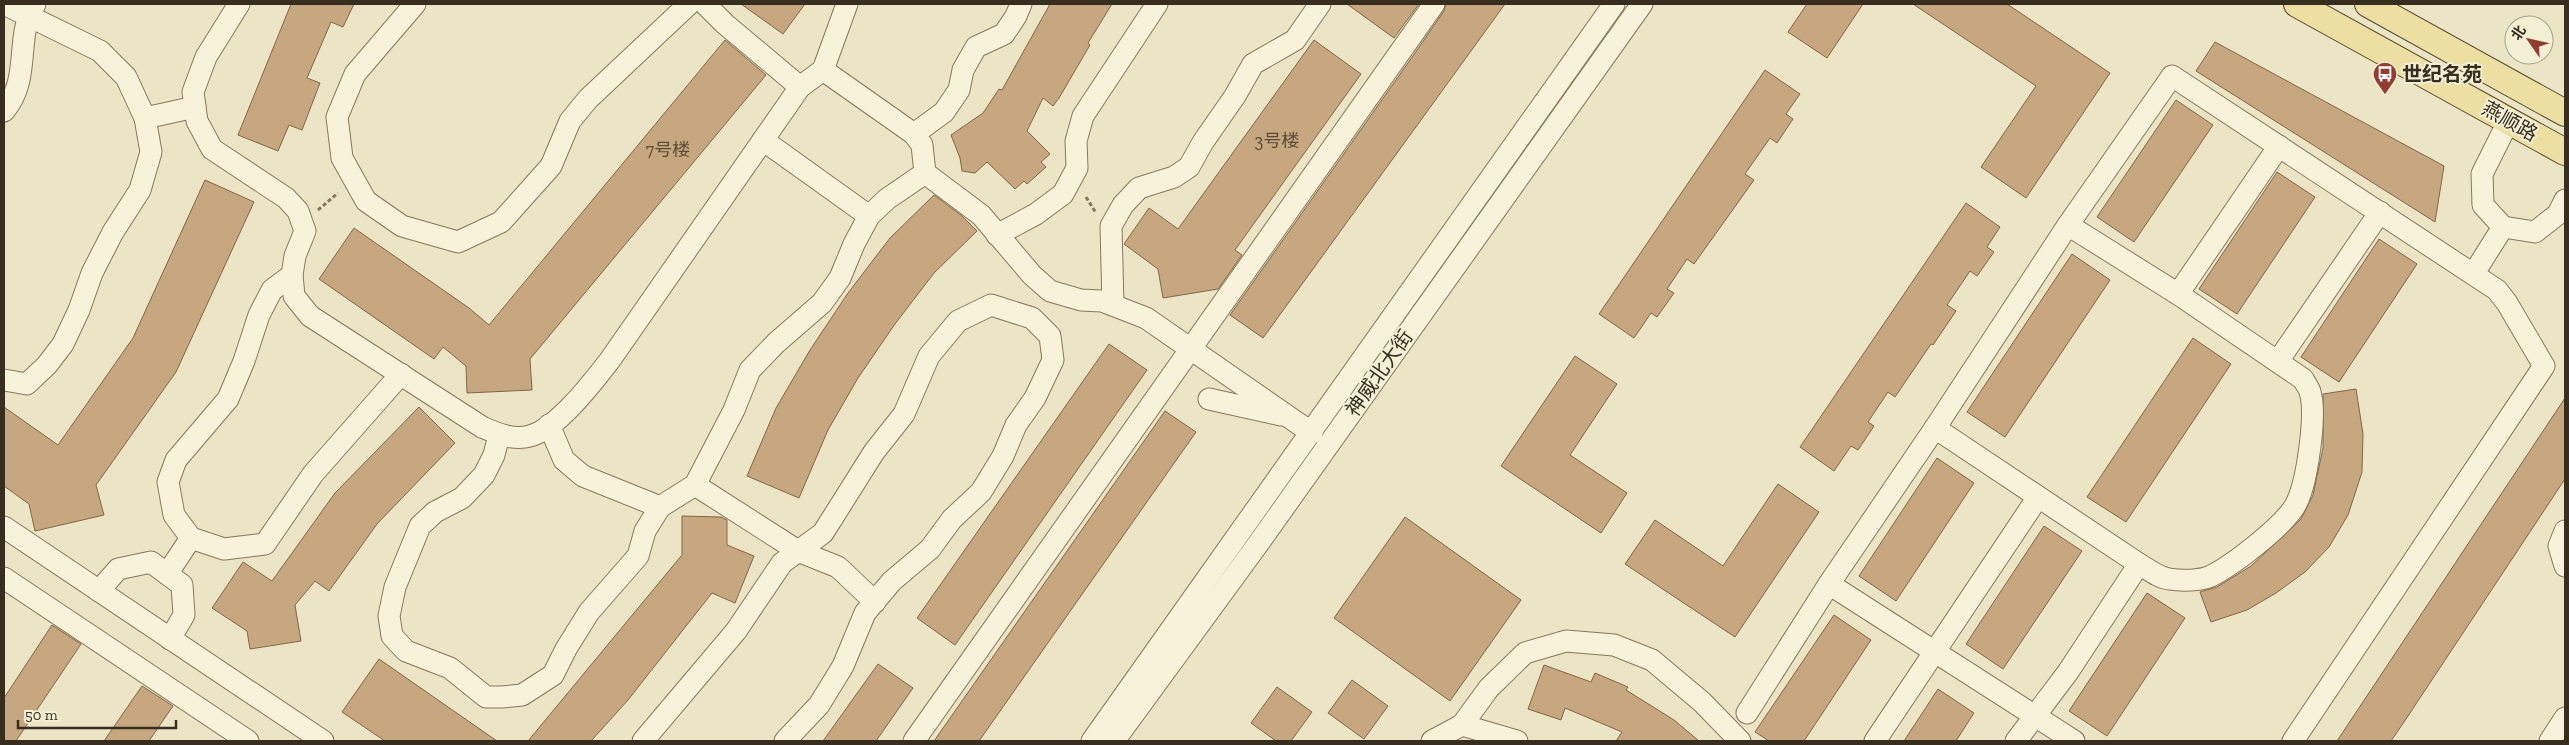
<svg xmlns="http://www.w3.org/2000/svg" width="2569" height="745" viewBox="0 0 2569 745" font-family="'Zilla Slab','Noto Sans SC',serif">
<rect width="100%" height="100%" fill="#ebe5c6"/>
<!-- building -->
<g fill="#c7a77f" stroke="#836644">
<polygon points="291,4 354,4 343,27 331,22 307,78 320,83 302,130 289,125 278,151 238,135"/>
<polygon points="741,4 805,4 783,34"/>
<polygon points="1050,4 1112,4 1088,43 1090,45 1059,98 1053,106 1043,98 1027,131 1050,154 1041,162 1046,167 1027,184 1024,181 1015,189 987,162 975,173 962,171 960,158 951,135 983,113 999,89 1002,90"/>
<polygon points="1347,4 1419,4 1394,38"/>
<polygon points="1446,4 1505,4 1263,338 1230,315 1415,53 1444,11"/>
<polygon points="1807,4 1863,4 1827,58 1788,32"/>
<polygon points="1913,4 2007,4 2110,73 2026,198 1981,167 2036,86"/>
<polygon points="725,40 766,75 530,359 532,390 467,393 466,366 443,347 434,359 319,279 354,228 469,308 489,325"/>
<polygon points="1314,40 1361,74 1235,250 1242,255 1218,289 1163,298 1158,269 1124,244 1149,208 1178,229"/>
<polygon points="2215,42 2444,166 2435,222 2196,71"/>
<polygon points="1765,70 1800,94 1786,114 1793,119 1777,143 1770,138 1745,174 1754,180 1694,264 1687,259 1667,289 1674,293 1657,317 1651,313 1634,338 1599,314"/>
<polygon points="2176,100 2213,125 2134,242 2097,217"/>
<polygon points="2277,172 2315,197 2237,314 2199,289"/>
<polygon points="205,180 254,202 176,372 96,485 104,515 35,531 29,504 4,486 4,407 58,445 133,338"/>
<polygon points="934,195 962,216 977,231 934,273 895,324 858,378 828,430 799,498 747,476 776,408 810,350 848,293 890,238"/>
<polygon points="1966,203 2000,227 1987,247 1994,252 1977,276 1970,271 1947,305 1956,311 1933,345 1931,344 1895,397 1888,392 1868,422 1874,426 1858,450 1851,446 1834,471 1800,447"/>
<polygon points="2379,239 2417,264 2339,382 2301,357"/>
<polygon points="2072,254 2110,280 2005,437 1967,412"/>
<polygon points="2193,338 2231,364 2126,522 2087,497"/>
<polygon points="1109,344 1147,370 955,645 917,618"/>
<polygon points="1575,356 1617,384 1570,455 1627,493 1601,533 1501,466"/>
<polygon points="2356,389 2363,434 2362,472 2348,515 2329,547 2305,572 2276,593 2247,610 2211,622 2200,592 2217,587 2251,566 2301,519 2313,495 2323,448 2323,394"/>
<polygon points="2565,398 2565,479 2404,722 2391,741 2337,741"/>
<polygon points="419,407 455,443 377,524 329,591 315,581 295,605 301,641 250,649 247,631 212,608 243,562 272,581 335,493"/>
<polygon points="1165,411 1196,432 979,741 934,741"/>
<polygon points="1937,458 1974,483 1896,601 1859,576"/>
<polygon points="1778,484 1819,512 1735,637 1625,564 1655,520 1723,566"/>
<polygon points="682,516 721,517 727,520 727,545 754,556 735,603 712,593 628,700 591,741 528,741 682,555"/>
<polygon points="1405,517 1521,600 1450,701 1334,618"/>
<polygon points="2044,526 2082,551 2003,669 1966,644"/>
<polygon points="2147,593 2185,618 2107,736 2069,711"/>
<polygon points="1834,615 1871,640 1804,741 1769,741 1755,732"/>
<polygon points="52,625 81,644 16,741 4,741 4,698"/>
<polygon points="379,659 497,741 385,741 342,712"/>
<polygon points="878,664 913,688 876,741 823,741"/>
<polygon points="1544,665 1591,682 1595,673 1628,687 1626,690 1674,720 1699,741 1616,741 1622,732 1565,708 1561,720 1528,709"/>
<polygon points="1352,680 1388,706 1364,739 1328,713"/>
<polygon points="142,686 173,706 149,741 104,741"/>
<polygon points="1277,687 1312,712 1291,741 1276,741 1251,723"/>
<polygon points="1938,689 1974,713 1956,741 1904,741"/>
</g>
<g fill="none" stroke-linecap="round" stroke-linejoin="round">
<defs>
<g id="minor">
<path d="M 239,4 L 206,57 L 193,92 L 197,121 L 212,149 L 286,198 L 298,211 L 305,231 L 295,256 L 292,275 L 294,296 L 310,316 L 482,427 C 496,433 513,441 530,436 C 557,429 593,382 610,360 L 800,87 L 823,70 L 847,4"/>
<polyline points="415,4 355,74 337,117 342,158 366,201 402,226 458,242 501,222 551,166 570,121 588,99 689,4"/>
<polyline points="705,4 725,24 800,87"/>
<polyline points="823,70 914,134 922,145 925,173 981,215 1032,275 1050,291 1081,300 1102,301 1146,318 1312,433"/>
<path d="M 4,111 C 32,78 14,37 35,4"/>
<polyline points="145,118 195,107"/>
<polyline points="2509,120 2482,174 2483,205 2503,227 2535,232 2558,214 2565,200"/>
<polyline points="914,134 944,112 959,90 963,70 976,47 1004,34 1016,16 1021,4"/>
<polyline points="763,140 869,216"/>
<polyline points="997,235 1036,214 1063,194 1077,168 1076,141 1083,116 1157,4"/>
<polyline points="2474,273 2503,227"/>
<polyline points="292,275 272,290 259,315 244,361 228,399 176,460 168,482 174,515 191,538 224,549 265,544 313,474 401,374"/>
<polyline points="2178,294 2279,146 2228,221"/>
<polyline points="1113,305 1111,226 1123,205 1139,188 1174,177 1189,167 1203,142 1235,96 1253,64 1295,40 1320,4"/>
<polyline points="2278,361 2380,212"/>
<polyline points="4,380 27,384 47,365 63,344 79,310 92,273 113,232 140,190 151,152 145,118 126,77 100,51 4,4"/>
<polyline points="1209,399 1281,415"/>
<polyline points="549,425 564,460 583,476 660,507"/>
<path d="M 1935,428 L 2139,564 C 2148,569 2159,578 2169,579 C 2181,581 2200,581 2211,576 C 2233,565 2287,524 2297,502 C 2307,481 2317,414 2310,392 C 2309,388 2305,383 2303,379 L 2178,294 L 2068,225"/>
<polyline points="499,435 494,455 484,475 462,498 435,512 420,526 395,587 389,616 392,636 406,651 450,668 486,697 502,697 522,695 553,675 566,649 589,612 638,556 645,531 660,507 695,485 734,410 750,370 776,343 822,303 840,278 854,244 869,216 887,199 925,173"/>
<polyline points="695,485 798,551 838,567 875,602"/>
<polyline points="4,527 323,741"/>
<polyline points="2565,531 2559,546 2565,566"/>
<polyline points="167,574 191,538"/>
<polyline points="4,578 248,741"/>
<polyline points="1829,584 2074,741"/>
<polyline points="99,591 118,569 151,562 182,585 184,615 170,639"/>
<polyline points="1747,713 1829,584 1935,428 2068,225 2172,76 2497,290 2507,303 2544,366 2293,741"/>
<polyline points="1462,725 1489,688 1525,653 1566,641 1614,645 1652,660 1702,702 1740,741"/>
<polyline points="643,741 736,631 782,563 823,533 874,452 904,414 929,356 958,321 991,305 1032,318 1050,336 1053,360 1035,398 1016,425 1003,456 981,492 952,519 930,549 892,581 865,613 843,666 819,705 785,741"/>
<polyline points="914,741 1434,4"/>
<polyline points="1092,741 1614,4"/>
<polyline points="1114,741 1258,544 1642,4"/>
<polyline points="1432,741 1462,725 1517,741"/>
<polyline points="1875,741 2038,497"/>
<polyline points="2016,741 2068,672 2139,564"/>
<polyline points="2550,741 2565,718"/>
</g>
<g id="major">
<polyline points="2297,4 2565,152"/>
<polyline points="2368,4 2565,113"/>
</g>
</defs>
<!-- minor casing -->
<use href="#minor" stroke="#86785d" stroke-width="23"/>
<!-- major casing -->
<use href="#major" stroke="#544631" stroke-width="28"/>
<!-- path -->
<g stroke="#86785d" stroke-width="3" stroke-dasharray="4 2.5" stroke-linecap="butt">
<polyline points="1086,197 1096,213"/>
<polyline points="318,210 338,193"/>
</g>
<!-- minor -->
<use href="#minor" stroke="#f7f2d9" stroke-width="21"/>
<!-- major -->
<use href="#major" stroke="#ecdfa1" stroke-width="26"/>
</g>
<!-- icons -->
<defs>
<symbol id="bus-pin" viewBox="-11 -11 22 30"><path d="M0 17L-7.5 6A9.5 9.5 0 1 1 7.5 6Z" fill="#913d31" stroke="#f3efd5"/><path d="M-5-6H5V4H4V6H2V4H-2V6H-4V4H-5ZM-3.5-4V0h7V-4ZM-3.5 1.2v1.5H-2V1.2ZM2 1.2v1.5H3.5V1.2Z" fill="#fff"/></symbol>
</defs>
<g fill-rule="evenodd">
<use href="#bus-pin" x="2371" y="60" width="28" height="38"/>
</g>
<g text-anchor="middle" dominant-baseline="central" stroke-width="4" stroke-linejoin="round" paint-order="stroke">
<!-- number labels -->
<g font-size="18" fill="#5b4c38">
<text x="1277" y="141">3号楼</text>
<text x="668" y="150">7号楼</text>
</g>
<!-- poi labels -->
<g font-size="20" font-weight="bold" fill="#372e20" stroke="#f3efd5" text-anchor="start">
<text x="2402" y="74">世纪名苑</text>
</g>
<!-- street labels -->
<g font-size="20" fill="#372e20" stroke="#f3efd5">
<text transform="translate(2510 121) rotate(29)">燕顺路</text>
<text transform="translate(1379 373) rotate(-55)">神威北大街</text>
</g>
</g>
<!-- border -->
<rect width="2569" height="745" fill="none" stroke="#372e20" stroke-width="10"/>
<!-- north arrow -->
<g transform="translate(2529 40) rotate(304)"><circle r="24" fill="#f3efd5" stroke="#a8a28d"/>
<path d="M0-4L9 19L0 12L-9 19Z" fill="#913d31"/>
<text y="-8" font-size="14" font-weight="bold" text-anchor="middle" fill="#372e20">北</text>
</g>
<!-- scale -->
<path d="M18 720v8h158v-8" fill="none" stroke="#372e20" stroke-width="2.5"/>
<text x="25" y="720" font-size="15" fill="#372e20" stroke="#f3efd5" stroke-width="4" paint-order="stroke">50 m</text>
</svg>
